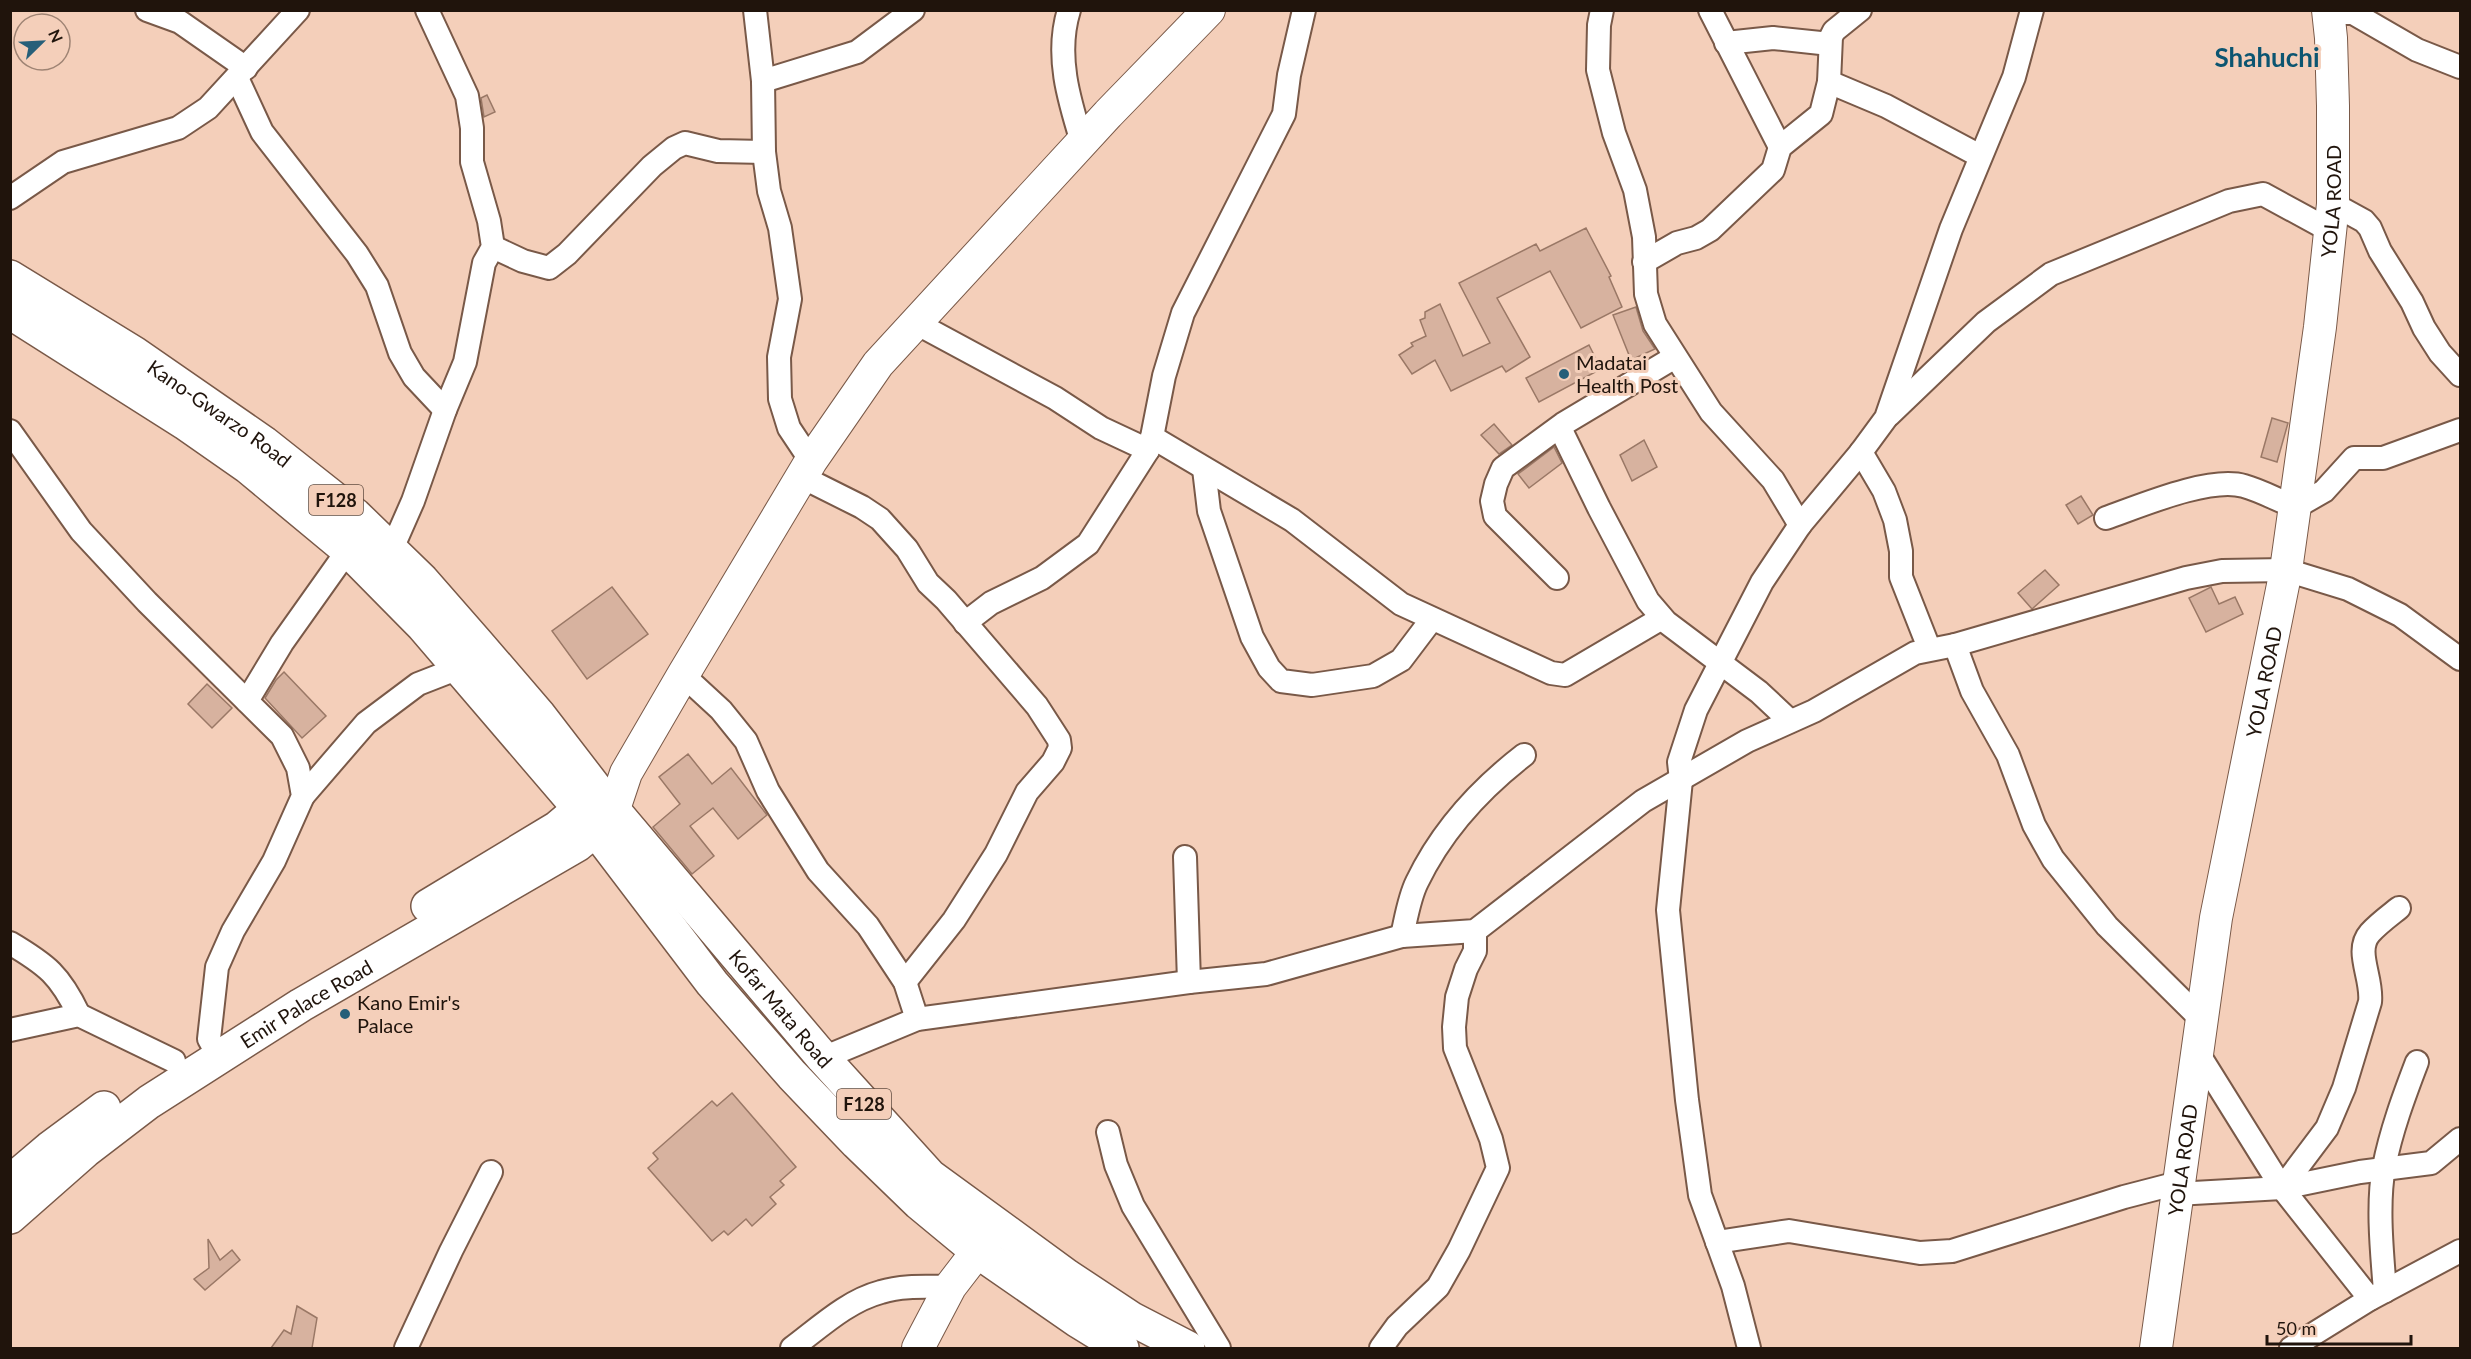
<svg xmlns="http://www.w3.org/2000/svg" width="2471" height="1359" viewBox="0 0 2471 1359" font-family="Lato,sans-serif">
<rect width="100%" height="100%" fill="#f4cfba"/>
<!-- building -->
<g fill="#d7b29f" stroke="#9a7866" stroke-width="1.5">
<polygon points="487,95 495,112 484,117 481,98"/>
<polygon points="1586,228 1611,276 1609,277 1622,307 1581,328 1550,271 1497,298 1530,357 1506,372 1502,366 1451,391 1435,360 1412,374 1399,355 1413,346 1411,343 1426,336 1420,320 1425,318 1425,312 1440,304 1463,356 1490,343 1459,283 1536,244 1540,251"/>
<polygon points="1636,307 1643,331 1655,349 1631,360 1613,315"/>
<polygon points="1589,345 1601,369 1539,402 1526,378"/>
<polygon points="2272,418 2288,423 2277,462 2261,457"/>
<polygon points="1494,424 1512,445 1499,454 1481,435"/>
<polygon points="1644,440 1657,467 1632,481 1620,455"/>
<polygon points="1554,447 1562,463 1529,488 1518,474"/>
<polygon points="2081,496 2093,515 2078,524 2066,505"/>
<polygon points="2045,570 2059,585 2032,609 2018,593"/>
<polygon points="612,587 648,634 587,679 552,631"/>
<polygon points="2211,587 2219,604 2235,597 2243,614 2206,632 2189,598"/>
<polygon points="284,672 326,716 302,738 265,698 276,680"/>
<polygon points="207,684 232,708 212,728 188,704"/>
<polygon points="688,754 712,784 731,768 767,815 738,839 713,808 690,826 714,856 692,874 653,827 680,804 659,777"/>
<polygon points="732,1093 796,1167 780,1181 784,1185 770,1197 776,1204 752,1226 746,1219 728,1235 724,1231 712,1241 648,1168 658,1159 653,1153 712,1101 717,1106"/>
<polygon points="208,1239 220,1260 232,1250 240,1260 205,1290 194,1279 209,1268"/>
<polygon points="297,1306 317,1318 312,1348 271,1348 284,1330 291,1334"/>
</g>
<g fill="none" stroke-linecap="round" stroke-linejoin="round">
<defs>
<g id="street">
<polyline points="147,10 180,22 246,68"/>
<polyline points="755,10 763,81 764,152 769,191 780,228 790,299 779,357 780,399 789,428 811,461"/>
<path d="M 1069,10 C 1055,55 1069,100 1082,142"/>
<polyline points="1602,10 1599,25 1598,70 1614,133 1635,190 1644,237 1646,294 1655,324 1711,412 1773,480 1800,525"/>
<polyline points="1710,10 1780,147"/>
<polyline points="2328,13 2353,13 2417,50 2460,67"/>
<polyline points="1726,43 1773,38 1830,44"/>
<polyline points="237,78 262,132 357,254 377,286 400,353 414,377 445,410"/>
<polyline points="763,81 857,52 913,10"/>
<polyline points="1829,82 1886,106 1980,156"/>
<polyline points="10,198 63,162 178,128 208,108 298,10"/>
<polyline points="2333,204 2364,221 2370,228 2380,251 2412,302 2424,328 2440,353 2460,375"/>
<polyline points="493,247 523,261 549,268 567,254 652,166 674,148 685,143 718,151 764,152"/>
<polyline points="1644,262 1677,243 1696,238 1710,230 1773,170 1780,147 1821,114 1829,82 1831,37 1834,31 1860,10"/>
<polyline points="916,323 1055,398 1101,428 1148,450"/>
<polyline points="1889,415 1986,322 2051,274 2229,201 2263,194 2331,231"/>
<polyline points="1560,428 1599,508 1648,601 1666,622 1759,692 1790,721"/>
<polyline points="10,431 81,531 147,602 282,736 298,768 303,796 274,861 233,931 217,967 209,1039 219,1057"/>
<polyline points="1152,437 1292,520 1401,604 1551,673 1565,675 1662,618"/>
<polyline points="1861,452 1884,491 1895,520 1901,551 1901,577 1929,648"/>
<polyline points="1204,469 1209,511 1252,637 1269,668 1281,681 1312,685 1373,676 1401,660 1432,619"/>
<polyline points="802,477 862,507 880,519 907,549 928,583 946,600 1037,706 1059,740 1060,748 1053,762 1027,792 996,854 954,920 905,982"/>
<path d="M 2106,518 C 2140,506 2210,476 2244,486 C 2262,491 2279,501 2296,507 L 2324,491 L 2354,458 L 2383,458 L 2460,430"/>
<polyline points="391,551 413,501 445,410 465,362 484,263 493,247 489,221 472,162 472,128 467,96 427,10"/>
<polyline points="1557,578 1495,516 1492,501 1496,484 1503,468 1563,424 1675,357"/>
<polyline points="965,623 991,603 1042,578 1088,544 1148,450 1152,437 1164,376 1183,313 1284,114 1289,75 1304,10"/>
<polyline points="1955,645 1972,691 2008,755 2034,825 2053,859 2107,926 2201,1019"/>
<polyline points="683,675 721,710 746,741 768,791 818,871 868,926 905,982 917,1019"/>
<polyline points="247,701 282,643 348,550"/>
<polyline points="303,796 366,723 418,684 459,668"/>
<polyline points="1185,857 1189,982"/>
<path d="M 1402,936 C 1406,919 1409,898 1417,882 C 1441,832 1480,789 1524,755"/>
<path d="M 10,943 C 47,965 60,975 79,1015"/>
<polyline points="10,1030 79,1015 174,1061"/>
<polyline points="2196,1050 2282,1188 2370,1299"/>
<polyline points="823,1058 917,1019 1189,982 1266,974 1402,936 1475,931 1643,801 1747,741 1814,711 1915,653 1955,645 2186,578 2222,571 2286,570 2348,589 2400,615 2460,659"/>
<polyline points="1108,1132 1116,1165 1133,1206 1219,1348"/>
<path d="M 2282,1188 L 2327,1128 L 2344,1088 L 2370,1002 C 2373,978 2354,951 2370,933 C 2378,924 2389,916 2399,908"/>
<polyline points="2176,1194 2282,1188 2360,1172 2431,1163 2460,1139"/>
<polyline points="1717,1242 1789,1231 1920,1253 1952,1251 2124,1197 2178,1183"/>
<path d="M 2385,1291 C 2382,1253 2377,1204 2384,1167 C 2391,1131 2404,1096 2417,1062"/>
<polyline points="406,1348 451,1251 491,1172"/>
<path d="M 792,1348 C 819,1328 847,1301 881,1292 C 903,1285 927,1287 950,1287"/>
<polyline points="1381,1348 1397,1326 1438,1287 1459,1250 1498,1168 1491,1139 1455,1048 1454,1027 1457,997 1466,969 1475,951 1475,931"/>
<polyline points="1749,1348 1733,1286 1700,1195 1687,1100 1668,910 1681,780 1679,762 1696,710 1762,582 1800,525 1861,452 1886,418 1951,229 2014,77 2032,10"/>
<polyline points="2291,1348 2370,1299 2460,1251"/>
</g>
<g id="secondary">
<polyline points="614,809 626,773 683,675 811,461 878,364 1108,114 1209,10"/>
<polyline points="918,1348 950,1287 993,1231"/>
<path id="s1" d="M 2156,1348 L 2216,918 L 2286,570 L 2320,327 L 2333,204 L 2333,106 L 2331,38 L 2328,10"/>
</g>
<g id="primary">
<path id="s2" d="M 10,277 L 134,353 L 264,443 L 355,515 L 422,580 L 478,644 L 539,715 L 599,793 L 823,1058 L 930,1176 L 1067,1276 L 1132,1319 L 1188,1348"/>
<polyline points="10,312 185,423 248,467 348,550 423,626 579,808 712,983 792,1075 857,1143 919,1203 977,1251 1078,1321 1122,1348"/>
<polyline points="428,906 557,828 595,796"/>
<polyline points="10,1182 50,1148 104,1108"/>
<path id="s3" d="M 10,1217 L 85,1151 L 149,1102 L 301,1005 L 577,845 L 595,830 L 609,814"/>
</g>
</defs>
<!-- street casing -->
<use href="#street" stroke="#795948" stroke-width="26"/>
<!-- secondary casing -->
<use href="#secondary" stroke="#795948" stroke-width="34"/>
<!-- primary casing -->
<use href="#primary" stroke="#795948" stroke-width="36"/>
<!-- street -->
<use href="#street" stroke="#fff" stroke-width="22"/>
<!-- secondary -->
<use href="#secondary" stroke="#fff" stroke-width="32"/>
<!-- primary -->
<use href="#primary" stroke="#fff" stroke-width="33"/>
</g>
<!-- markers -->
<g fill="#265f79" stroke="#f4cfba" stroke-width="2">
<circle cx="1564" cy="374" r="6"/>
<circle cx="345" cy="1014" r="6"/>
</g>
<g text-anchor="middle" dominant-baseline="central" stroke-width="6" stroke-linejoin="round" paint-order="stroke">
<!-- shield labels -->
<g fill="#f4cfba" stroke="#604c40" stroke-width="1.5">
<rect x="309" y="485" width="54" height="30" rx="4.5"/>
<rect x="837" y="1089" width="54" height="30" rx="4.5"/>
</g>
<g font-size="18" font-weight="bold" fill="#20140c">
<text x="336" y="500">F128</text>
<text x="864" y="1104">F128</text>
</g>
<!-- street labels -->
<g font-size="20" fill="#20140c" stroke="#f4cfba">
<text stroke="none"><textPath href="#s1" startOffset="1161">YOLA ROAD</textPath></text>
<text stroke="none"><textPath href="#s2" startOffset="250">Kano-Gwarzo Road</textPath></text>
<text stroke="none"><textPath href="#s1" startOffset="675">YOLA ROAD</textPath></text>
<text stroke="none"><textPath href="#s3" startOffset="366">Emir Palace Road</textPath></text>
<text stroke="none"><textPath href="#s2" startOffset="1072">Kofar Mata Road</textPath></text>
<text stroke="none"><textPath href="#s1" startOffset="190">YOLA ROAD</textPath></text>
</g>
<!-- poi labels -->
<g font-size="20" fill="#20140c" stroke="#f4cfba" text-anchor="start">
<text x="1576" y="362">Madatai<tspan x="1576" dy="23">Health Post</tspan></text>
<text x="357" y="1002">Kano Emir's<tspan x="357" dy="23">Palace</tspan></text>
</g>
<!-- district labels -->
<g font-size="26" font-weight="bold" fill="#0c5571" stroke="#f4cfba">
<text x="2267" y="57">Shahuchi</text>
</g>
</g>
<!-- border -->
<rect width="2471" height="1359" fill="none" stroke="#20140c" stroke-width="24"/>
<!-- north arrow -->
<g transform="translate(42 42) rotate(66)"><circle r="28" fill="#f4cfba" stroke="#9f8474" stroke-width="1.5"/>
<path d="M0-4.5L10 22L0 15L-10 22Z" fill="#265f79"/>
<text y="-9" font-size="16" font-weight="bold" text-anchor="middle" fill="#20140c">N</text>
</g>
<!-- scale -->
<path d="M2267 1335v9h144v-9" fill="none" stroke="#20140c" stroke-width="3"/>
<text x="2276" y="1335" font-size="18" fill="#20140c" stroke="#f4cfba" stroke-width="4.5" paint-order="stroke">50 m</text>
</svg>
